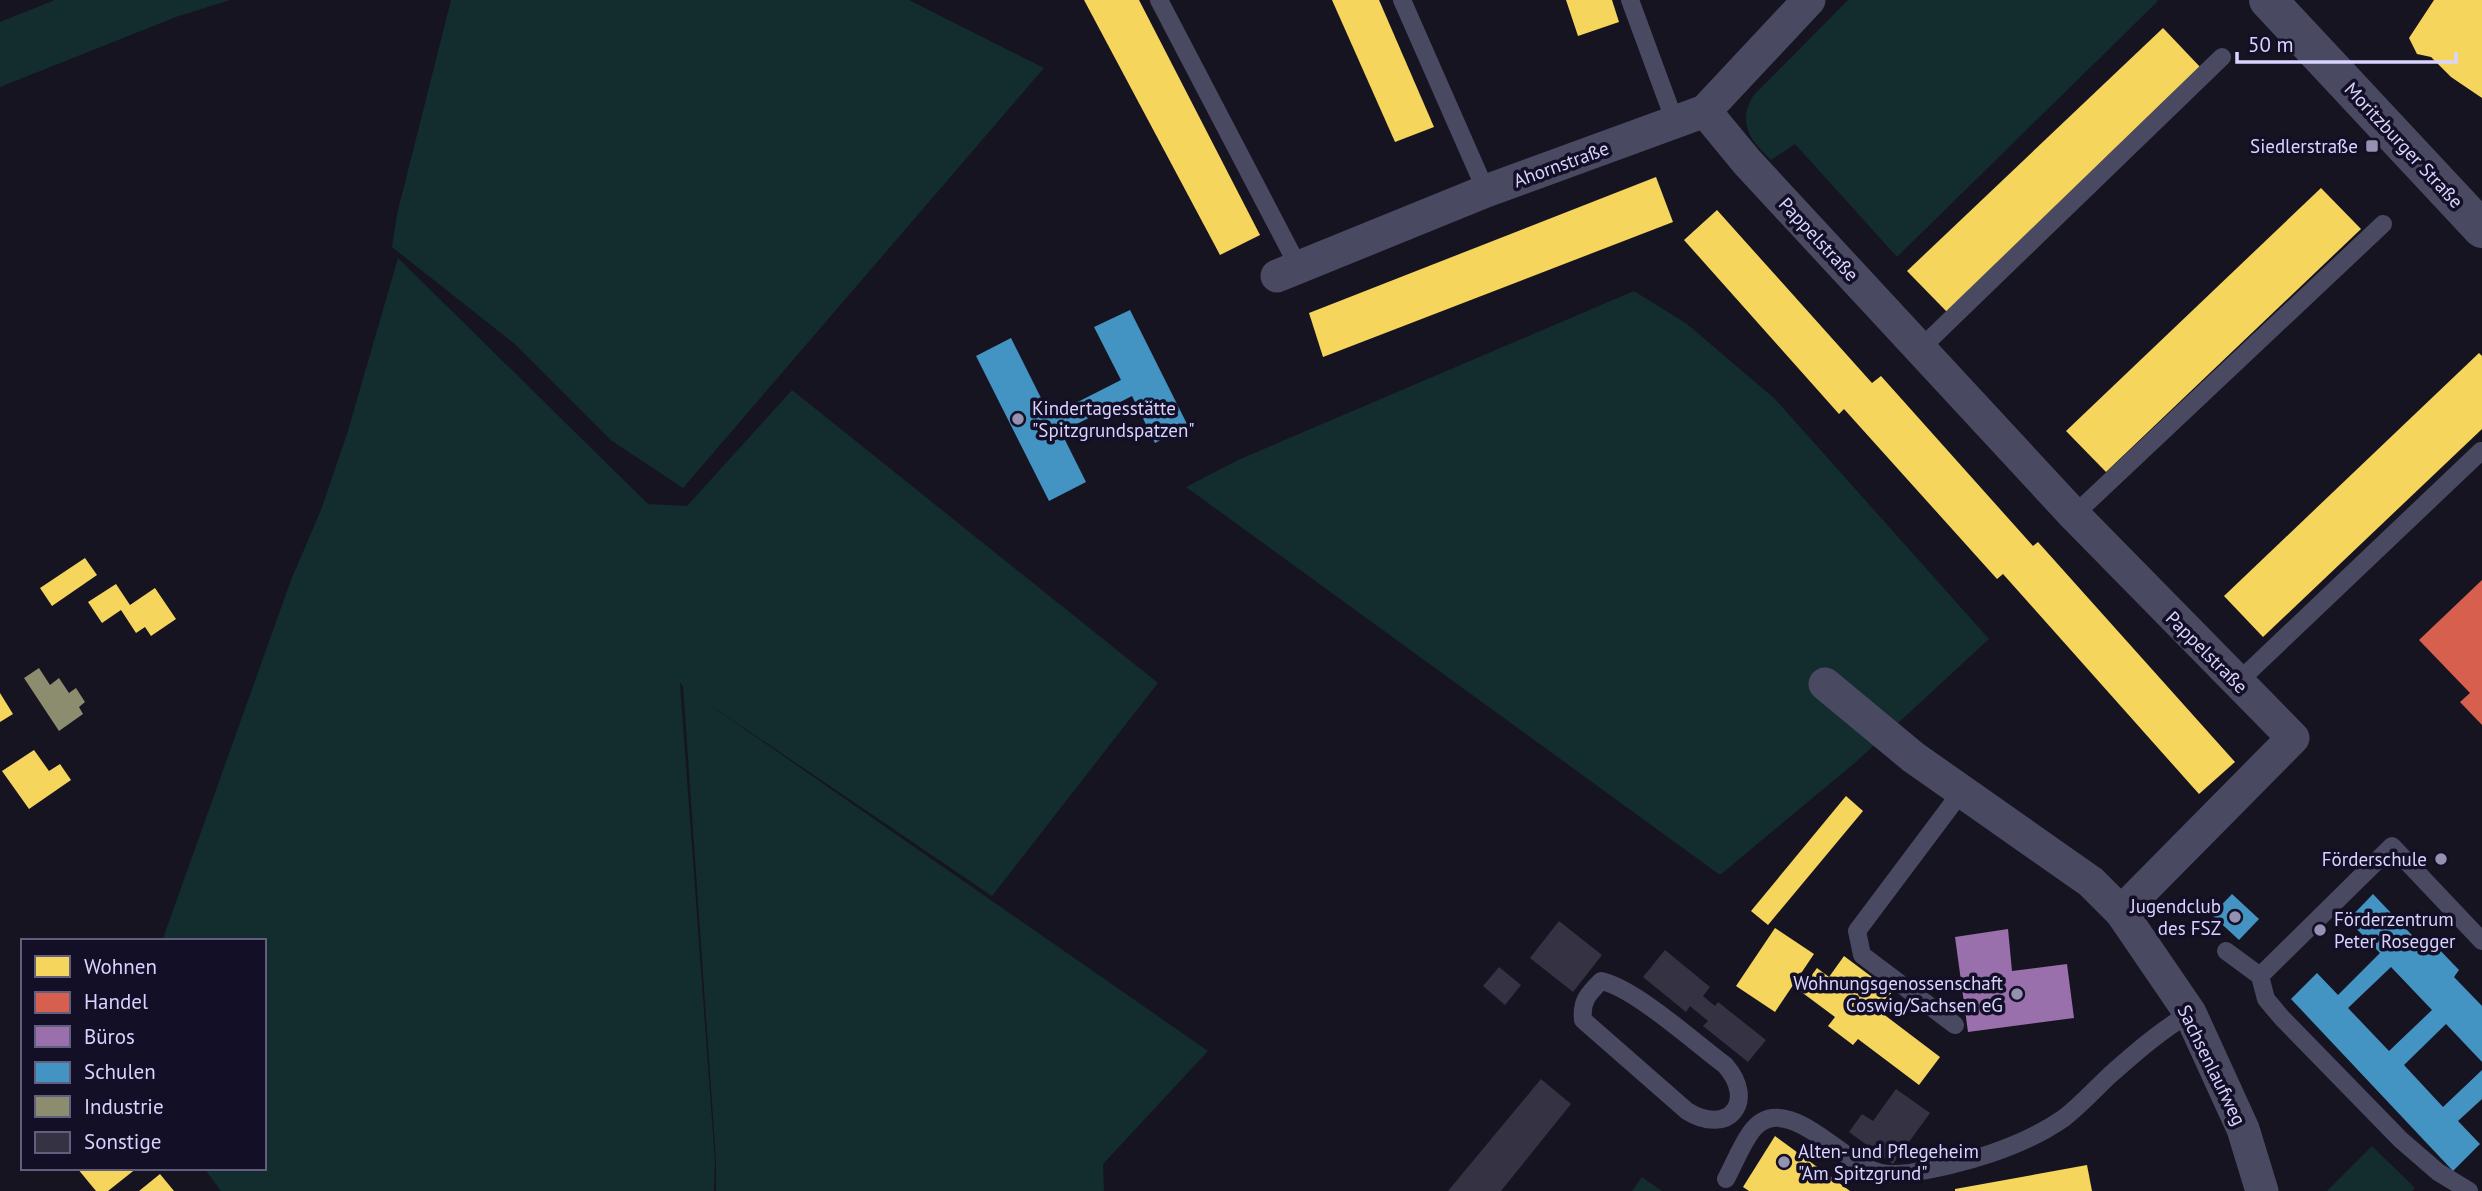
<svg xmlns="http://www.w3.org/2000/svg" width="2482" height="1191" viewBox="0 0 2482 1191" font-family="'PT Sans',sans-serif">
<rect width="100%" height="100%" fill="#161421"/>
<!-- green -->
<g fill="#132c2d">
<polygon points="55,0 230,0 176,17 0,87 0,22"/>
<polygon points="451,0 909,0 1044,68 683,488 612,441 516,345 392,247 397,214"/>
<path d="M 1848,0 L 2156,0 L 2158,1 L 1897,257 L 1795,144 L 1771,160 C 1750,140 1737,124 1753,96 Z"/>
<polygon points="398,258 648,504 687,506 792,390 1158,683 992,896 700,698 1208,1051 1103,1164 1104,1191 716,1191 716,1161 683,686 680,683 715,1161 714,1191 221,1191 204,1168 264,1168 264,941 162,941 291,580 321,510 347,434"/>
<polygon points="1634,291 1687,324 1775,399 1989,639 1857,761 1720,875 1186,487 1238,460"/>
<polygon points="2372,1146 2415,1188 2412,1191 2327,1191"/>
<polygon points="1642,1177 1662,1191 1632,1191"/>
</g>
<!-- homes -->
<g fill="#f6d55c">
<polygon points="1084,0 1139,0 1260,235 1220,255"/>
<polygon points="1332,0 1379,0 1434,127 1395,142"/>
<polygon points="1566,0 1612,0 1619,22 1578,36"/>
<polygon points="2434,0 2482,0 2482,98 2451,77 2431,57 2417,54 2409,38"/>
<polygon points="2163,28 2202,69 1947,312 1907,271"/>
<polygon points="1656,177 1673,222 1323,357 1309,313"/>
<polygon points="2321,188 2361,229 2106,472 2066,431"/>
<polygon points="1717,210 1872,383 1881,376 2033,546 2038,542 2235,762 2199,794 2003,574 1997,579 1844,409 1839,414 1684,240"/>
<polygon points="2479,353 2482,356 2482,429 2263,637 2224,596"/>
<polygon points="85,558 97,575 52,606 40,588"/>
<polygon points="116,584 130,605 155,588 176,619 151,636 145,627 136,633 121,610 102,623 88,602"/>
<polygon points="0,693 13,714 0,722"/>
<polygon points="34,750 49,771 60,764 71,780 29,809 2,771"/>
<polygon points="1846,796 1863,811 1768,925 1751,911"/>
<polygon points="1775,928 1814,954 1775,1012 1736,986"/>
<polygon points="1844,956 1892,992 1878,1010 1940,1057 1919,1085 1858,1039 1853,1045 1828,1026 1835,1017 1800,991 1817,968 1829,977"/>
<polygon points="1775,1136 1850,1191 1749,1191 1743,1187"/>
<polygon points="2087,1165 2092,1191 1955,1191 1955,1189"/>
<polygon points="77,1168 137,1168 108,1191 96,1191"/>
<polygon points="160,1174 174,1191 139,1191"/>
</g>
<!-- shops -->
<polygon fill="#d6604d" points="2482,580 2482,725 2460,702 2470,693 2419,640"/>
<!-- offices -->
<polygon fill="#9970ab" points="2008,929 2012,971 2067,964 2074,1018 1968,1032 1955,937"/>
<!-- schools -->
<g fill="#4393c3" fill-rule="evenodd">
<polygon points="1130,310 1188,426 1155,443 1132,396 1061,432 1086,482 1049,501 976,356 1011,338 1050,416 1121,380 1094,327"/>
<polygon points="2232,894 2259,919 2239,940 2212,915"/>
<path d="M 2373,894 L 2427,951 L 2435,945 L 2459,970 L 2454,977 L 2482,1006 L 2482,1062 L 2446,1024 L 2404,1065 L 2443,1107 L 2482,1070 L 2482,1099 L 2458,1121 L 2480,1144 L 2453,1171 L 2291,999 L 2317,973 L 2338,995 L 2380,953 L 2348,920 ZM 2391,967 L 2432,1010 L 2389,1051 L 2348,1008 Z"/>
</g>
<!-- industry -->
<polygon fill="#8c8c6e" points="39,668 50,685 59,678 69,693 76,688 85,702 79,707 83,714 59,731 24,678"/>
<!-- building -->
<g fill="#343243">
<polygon points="1559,921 1602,955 1573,992 1530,958"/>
<polygon points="1665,950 1710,987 1703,996 1715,1006 1718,1002 1766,1040 1748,1062 1703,1026 1708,1021 1690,1006 1686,1012 1643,977"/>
<polygon points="1499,967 1521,985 1505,1005 1483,986"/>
<polygon points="1541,1079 1571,1104 1501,1191 1448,1191"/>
<polygon points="1896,1089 1930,1113 1893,1164 1849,1132 1862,1114 1873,1121"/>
</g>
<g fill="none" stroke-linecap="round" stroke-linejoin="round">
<!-- service -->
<g stroke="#4a4962" stroke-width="18">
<polyline points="1159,0 1298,266"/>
<polyline points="1402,0 1486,191"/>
<polyline points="1630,0 1675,122"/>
<polyline points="1921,348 2222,57"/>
<polyline points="2074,515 2383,224"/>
<polyline points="2237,683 2481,451"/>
<polyline points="2226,951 2260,976 2392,846 2482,941"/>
<polyline points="2260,976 2266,999 2282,1018 2401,1140 2438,1172 2469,1191"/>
<path d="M 1601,981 C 1635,988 1695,1043 1725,1065 C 1757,1101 1729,1137 1687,1111 L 1583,1020 C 1581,1001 1588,994 1601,981 Z"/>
<polyline points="1955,1025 1862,955 1857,931 1962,791"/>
<path d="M 1726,1179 C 1734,1164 1741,1146 1751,1132 C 1784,1087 1842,1163 1878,1172 C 1888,1175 1900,1174 1910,1173 C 1961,1165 2021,1148 2064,1118 C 2081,1105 2095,1089 2110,1075 C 2136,1052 2160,1031 2190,1013"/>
</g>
<!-- minor -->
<g stroke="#4a4962" stroke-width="33">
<polyline points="1705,111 1747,162 2074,515 2293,738 2121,912 2091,882 1913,757 1825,684"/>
<polyline points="1277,276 1486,191 1705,111 1809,0"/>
<polyline points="2121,912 2190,1013 2243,1129 2262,1191"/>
</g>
<!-- tertiary -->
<polyline stroke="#4a4962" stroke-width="38" points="2268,0 2482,229"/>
</g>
<!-- markers -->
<g fill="#9591b1" stroke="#130f26" stroke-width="2.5">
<rect x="2365" y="139" width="14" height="14" rx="3.5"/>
<circle cx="1018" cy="419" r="7"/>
<circle cx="2441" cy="859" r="7"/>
<circle cx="2235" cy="917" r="7"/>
<circle cx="2320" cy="930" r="7"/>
<circle cx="2017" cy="994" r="7"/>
<circle cx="1784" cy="1162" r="7"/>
</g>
<g text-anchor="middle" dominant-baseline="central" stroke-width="7" stroke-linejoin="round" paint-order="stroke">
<!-- street labels -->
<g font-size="19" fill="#d9d4ff" stroke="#130f26">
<text transform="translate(2404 145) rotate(47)">Moritzburger Straße</text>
<text transform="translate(1561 164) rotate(-20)">Ahornstraße</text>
<text transform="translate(1819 239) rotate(47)">Pappelstraße</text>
<text transform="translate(2207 652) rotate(45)">Pappelstraße</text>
<text transform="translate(2212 1065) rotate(64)">Sachsenlaufweg</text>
</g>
<!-- poi labels -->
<g font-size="19" fill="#d9d4ff" stroke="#130f26" text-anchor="end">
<text x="2358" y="146">Siedlerstraße</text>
<text x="1032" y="408" text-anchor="start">Kindertagesstätte<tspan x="1032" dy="22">"Spitzgrundspatzen"</tspan></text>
<text x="2427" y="859">Förderschule</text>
<text x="2221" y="906">Jugendclub<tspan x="2221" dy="22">des FSZ</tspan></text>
<text x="2334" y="919" text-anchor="start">Förderzentrum<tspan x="2334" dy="22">Peter Rosegger</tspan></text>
<text x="2003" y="983">Wohnungsgenossenschaft<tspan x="2003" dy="22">Coswig/Sachsen eG</tspan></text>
<text x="1798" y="1151" text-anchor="start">Alten- und Pflegeheim<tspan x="1798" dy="22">"Am Spitzgrund"</tspan></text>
</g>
</g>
<!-- legend -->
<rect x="21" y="939" width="245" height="231" fill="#130f26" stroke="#625e7d" stroke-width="2"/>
<rect x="35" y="956" width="35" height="21" fill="#f6d55c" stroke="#625e7d" stroke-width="2"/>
<text x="84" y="974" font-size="21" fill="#d9d4ff">Wohnen</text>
<rect x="35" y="992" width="35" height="21" fill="#d6604d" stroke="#625e7d" stroke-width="2"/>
<text x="84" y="1009" font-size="21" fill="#d9d4ff">Handel</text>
<rect x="35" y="1026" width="35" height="21" fill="#9970ab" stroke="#625e7d" stroke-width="2"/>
<text x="84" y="1044" font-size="21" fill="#d9d4ff">Büros</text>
<rect x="35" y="1062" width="35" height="21" fill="#4393c3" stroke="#625e7d" stroke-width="2"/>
<text x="84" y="1079" font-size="21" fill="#d9d4ff">Schulen</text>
<rect x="35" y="1096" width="35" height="21" fill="#8c8c6e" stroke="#625e7d" stroke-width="2"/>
<text x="84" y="1114" font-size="21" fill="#d9d4ff">Industrie</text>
<rect x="35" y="1132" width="35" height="21" fill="#343243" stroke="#625e7d" stroke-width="2"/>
<text x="84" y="1149" font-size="21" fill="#d9d4ff">Sonstige</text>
<!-- scale -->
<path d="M2237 52v10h219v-10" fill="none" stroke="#d9d4ff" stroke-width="3.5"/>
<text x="2248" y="52" font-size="21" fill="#d9d4ff" stroke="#130f26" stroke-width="5" paint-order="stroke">50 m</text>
</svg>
